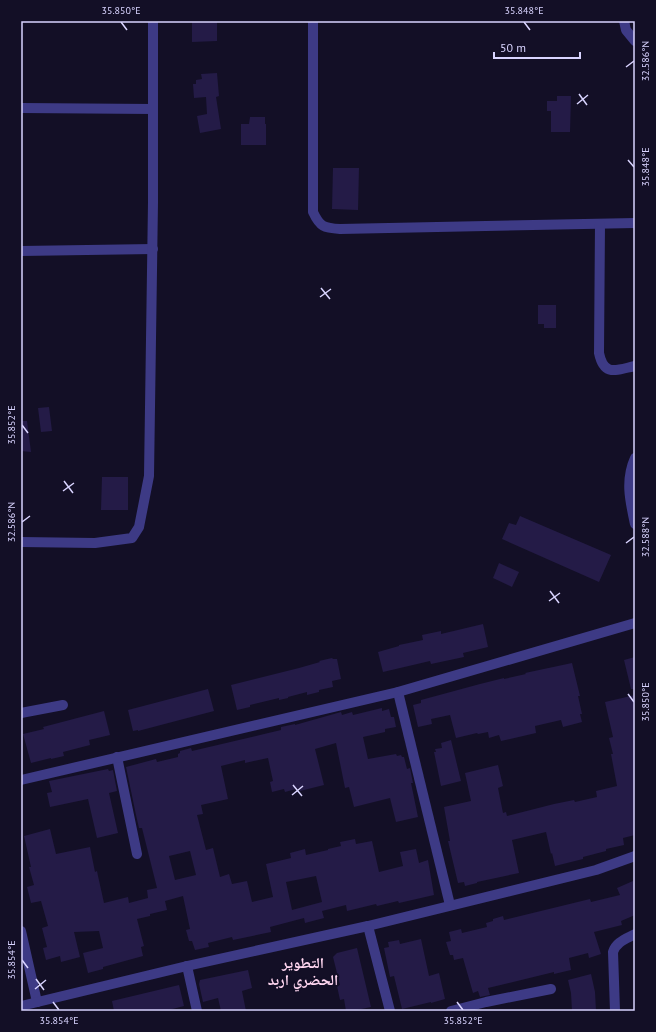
<svg xmlns="http://www.w3.org/2000/svg" width="656" height="1032" viewBox="0 0 656 1032" font-family="'PT Sans','Noto Naskh Arabic',sans-serif">
<rect width="100%" height="100%" fill="#130f26"/>
<!-- building -->
<g fill="#241b47" fill-rule="evenodd">
<polygon points="192,21 217,21 217,41 192,42"/>
<polygon points="217,73 219,96 216,97 221,129 200,133 197,116 207,114 206,97 194,98 193,84 196,84 196,80 202,79 201,74"/>
<polygon points="557,96 571,96 570,132 551,132 551,111 547,111 547,101 557,101"/>
<polygon points="250,117 265,117 265,124 266,124 266,145 241,145 241,124 249,124"/>
<polygon points="333,168 359,168 358,210 332,209"/>
<polygon points="538,305 556,305 556,328 544,328 544,324 538,324"/>
<polygon points="49,407 52,431 41,432 38,408"/>
<polygon points="21,421 27,421 31,452 21,451"/>
<polygon points="102,477 128,477 128,510 101,510"/>
<polygon points="520,516 611,555 599,582 502,539 509,523 516,525"/>
<polygon points="499,563 519,572 512,587 493,578"/>
<polygon points="483,624 488,647 463,653 464,657 431,664 430,661 383,672 378,652 399,646 399,645 423,640 422,635 441,631 441,634"/>
<polygon points="635,657 635,689 631,689 624,660"/>
<polygon points="332,658 333,659 337,659 341,679 332,681 333,687 319,690 319,692 307,695 307,692 288,697 288,698 279,700 279,698 250,705 250,707 237,710 231,685 299,668 320,662 319,661"/>
<polygon points="572,663 580,696 578,696 582,714 580,714 582,722 563,727 561,720 535,726 536,733 501,741 499,735 489,738 488,732 478,734 477,733 456,738 450,715 431,719 432,724 418,727 413,705 421,703 421,700 480,684 504,678 504,679 526,674 525,673"/>
<polygon points="208,689 214,711 138,731 138,730 133,731 128,710"/>
<polygon points="635,695 635,835 623,838 624,845 606,849 606,851 583,857 583,859 555,866 552,853 551,854 546,832 512,840 519,873 477,882 477,883 465,886 464,882 458,883 448,841 450,841 444,807 471,801 465,773 498,765 503,786 498,788 503,813 506,812 507,816 554,804 574,800 575,802 597,797 596,791 617,786 611,754 613,754 609,738 613,737 605,702"/>
<path d="M 382,708 L 382,711 L 389,709 L 391,717 L 394,717 L 396,727 L 385,729 L 385,732 L 363,737 L 368,759 L 396,754 L 397,756 L 401,755 L 402,757 L 404,757 L 407,769 L 410,768 L 413,783 L 411,783 L 418,817 L 396,822 L 390,798 L 354,807 L 349,787 L 345,788 L 336,743 L 315,749 L 324,785 L 300,791 L 300,788 L 285,792 L 284,789 L 272,792 L 270,782 L 273,781 L 268,758 L 245,763 L 245,760 L 221,766 L 228,799 L 201,805 L 203,814 L 197,815 L 206,850 L 213,848 L 220,877 L 229,874 L 232,884 L 247,881 L 252,902 L 273,897 L 266,864 L 291,858 L 290,853 L 305,849 L 306,855 L 328,850 L 328,849 L 341,846 L 340,842 L 355,839 L 356,844 L 372,841 L 379,872 L 403,866 L 400,852 L 416,849 L 419,863 L 428,860 L 434,895 L 399,903 L 398,901 L 377,906 L 376,904 L 347,911 L 346,905 L 322,911 L 324,918 L 305,923 L 304,918 L 270,927 L 271,932 L 233,940 L 232,937 L 208,943 L 209,947 L 195,950 L 192,941 L 189,941 L 186,930 L 190,929 L 183,896 L 165,901 L 167,910 L 150,914 L 150,916 L 137,919 L 144,946 L 141,947 L 143,956 L 103,967 L 103,969 L 88,973 L 83,953 L 103,948 L 99,931 L 74,932 L 80,957 L 61,962 L 60,956 L 46,960 L 43,948 L 47,947 L 42,928 L 48,926 L 41,901 L 31,903 L 27,887 L 34,885 L 29,867 L 31,867 L 24,836 L 50,829 L 56,854 L 90,847 L 95,872 L 97,871 L 98,876 L 104,903 L 128,897 L 129,903 L 148,898 L 147,890 L 157,888 L 142,828 L 139,828 L 136,815 L 126,767 L 156,759 L 157,762 L 178,757 L 178,754 L 180,753 L 180,751 L 191,748 L 192,751 L 260,735 L 281,730 L 281,727 L 295,724 L 295,725 L 341,712 L 342,715 L 352,712 L 353,715 ZM 190,851 L 196,875 L 175,880 L 169,856 ZM 316,876 L 322,902 L 292,910 L 286,882 Z"/>
<polygon points="104,711 110,735 89,740 90,745 63,752 64,756 51,759 51,758 31,763 23,734 44,729 43,727"/>
<polygon points="451,740 461,781 441,786 434,752 436,752 435,749 442,748 441,743"/>
<polygon points="108,769 109,771 113,770 117,791 109,793 118,833 97,838 88,799 50,807 47,793 52,792 49,781"/>
<polygon points="633,881 635,887 635,915 621,921 622,925 594,932 601,954 589,958 588,953 569,958 571,970 554,974 554,972 488,988 490,995 480,997 478,991 473,993 463,958 454,960 453,955 450,955 446,942 451,941 449,932 461,929 462,933 487,927 486,923 493,921 493,919 503,916 504,920 590,899 591,902 620,895 617,888"/>
<polygon points="421,939 429,976 439,973 445,999 431,1003 431,1002 402,1009 394,976 390,977 384,948 389,947 388,942 399,940 400,944"/>
<polygon points="357,948 371,1007 352,1011 346,1011 344,999 340,1000 337,986 340,985 333,957 337,953"/>
<polygon points="248,970 252,988 242,991 246,1011 221,1011 218,998 203,1002 199,984 200,980"/>
<polygon points="591,974 595,992 596,1011 572,1011 571,993 568,980"/>
<polygon points="179,985 184,1006 165,1011 114,1011 112,1001"/>
</g>
<g fill="none" stroke-linecap="round" stroke-linejoin="round">
<!-- minor -->
<g stroke="#3d3a85" stroke-width="10">
<path d="M 313,21 L 313,212 C 320,227 324,228 340,229 L 635,223"/>
<polyline points="624,21 626,30 635,41"/>
<polyline points="21,108 153,109"/>
<path d="M 600,224 L 599,353 C 604,377 616,370 635,366"/>
<polyline points="21,251 153,249"/>
<path d="M 635,458 C 625,480 630,501 635,524"/>
<polyline points="21,542 95,543 132,538 139,527 149,476 153,202 153,21"/>
<polyline points="398,692 450,905"/>
<polyline points="21,713 63,705"/>
<polyline points="117,757 137,854"/>
<polyline points="21,780 398,692 635,623"/>
<polyline points="368,926 390,1011"/>
<polyline points="21,931 37,1002"/>
<polyline points="187,966 197,1011"/>
<polyline points="21,1006 187,966 368,926 596,870 635,856"/>
<polyline points="451,1011 486,1002 551,989"/>
<path d="M 615,1011 L 613,952 C 616,942 626,939 635,934"/>
</g>
</g>
<!-- ticks -->
<path fill="none" stroke="#d9d4ff" stroke-width="1.5" d="M 121,22 L 127,30M 524,22 L 530,30M 626,67 L 634,61M 579,94 L 587,105M 577,104 L 588,95M 628,160 L 634,167M 321,288 L 330,299M 320,297 L 331,289M 22,425 L 28,433M 64,481 L 73,493M 63,491 L 74,483M 22,522 L 30,516M 626,543 L 634,537M 550,591 L 559,603M 549,601 L 560,593M 628,694 L 634,702M 293,785 L 302,796M 292,795 L 303,786M 22,960 L 28,968M 36,979 L 44,990M 35,989 L 46,980M 53,1002 L 59,1010M 457,1002 L 463,1010"/>
<g text-anchor="middle" dominant-baseline="central" stroke-width="4" stroke-linejoin="round" paint-order="stroke">
<!-- neighbourhood labels -->
<g font-size="15" font-weight="bold" fill="#ffd6f0" stroke="#130f26">
<text x="303" y="962">التطوير<tspan x="303" dy="17">الحضري اربد</tspan></text>
</g>
</g>
<!-- border -->
<rect width="656" height="1032" fill="none" stroke="#130f26" stroke-width="44"/>
<!-- scale -->
<path d="M494 52v6h86v-6" fill="none" stroke="#d9d4ff" stroke-width="2"/>
<text x="500" y="52" font-size="12" fill="#d9d4ff" stroke="#130f26" stroke-width="3" paint-order="stroke">50 m</text>
<rect x="22" y="22" width="612" height="988" fill="none" stroke="#d9d4ff" stroke-width="1.5"/>
<g font-size="10" text-anchor="middle" fill="#d9d4ff">
<text x="121" y="14">35.850°E</text>
<text x="524" y="14">35.848°E</text>
<text transform="translate(645 61) rotate(-90)" y="4">32.586°N</text>
<text transform="translate(645 167) rotate(-90)" y="4">35.848°E</text>
<text transform="translate(11 425) rotate(-90)" y="4">35.852°E</text>
<text transform="translate(11 522) rotate(-90)" y="4">32.586°N</text>
<text transform="translate(645 537) rotate(-90)" y="4">32.588°N</text>
<text transform="translate(645 702) rotate(-90)" y="4">35.850°E</text>
<text transform="translate(11 960) rotate(-90)" y="4">35.854°E</text>
<text x="59" y="1024">35.854°E</text>
<text x="463" y="1024">35.852°E</text>
</g>
</svg>
